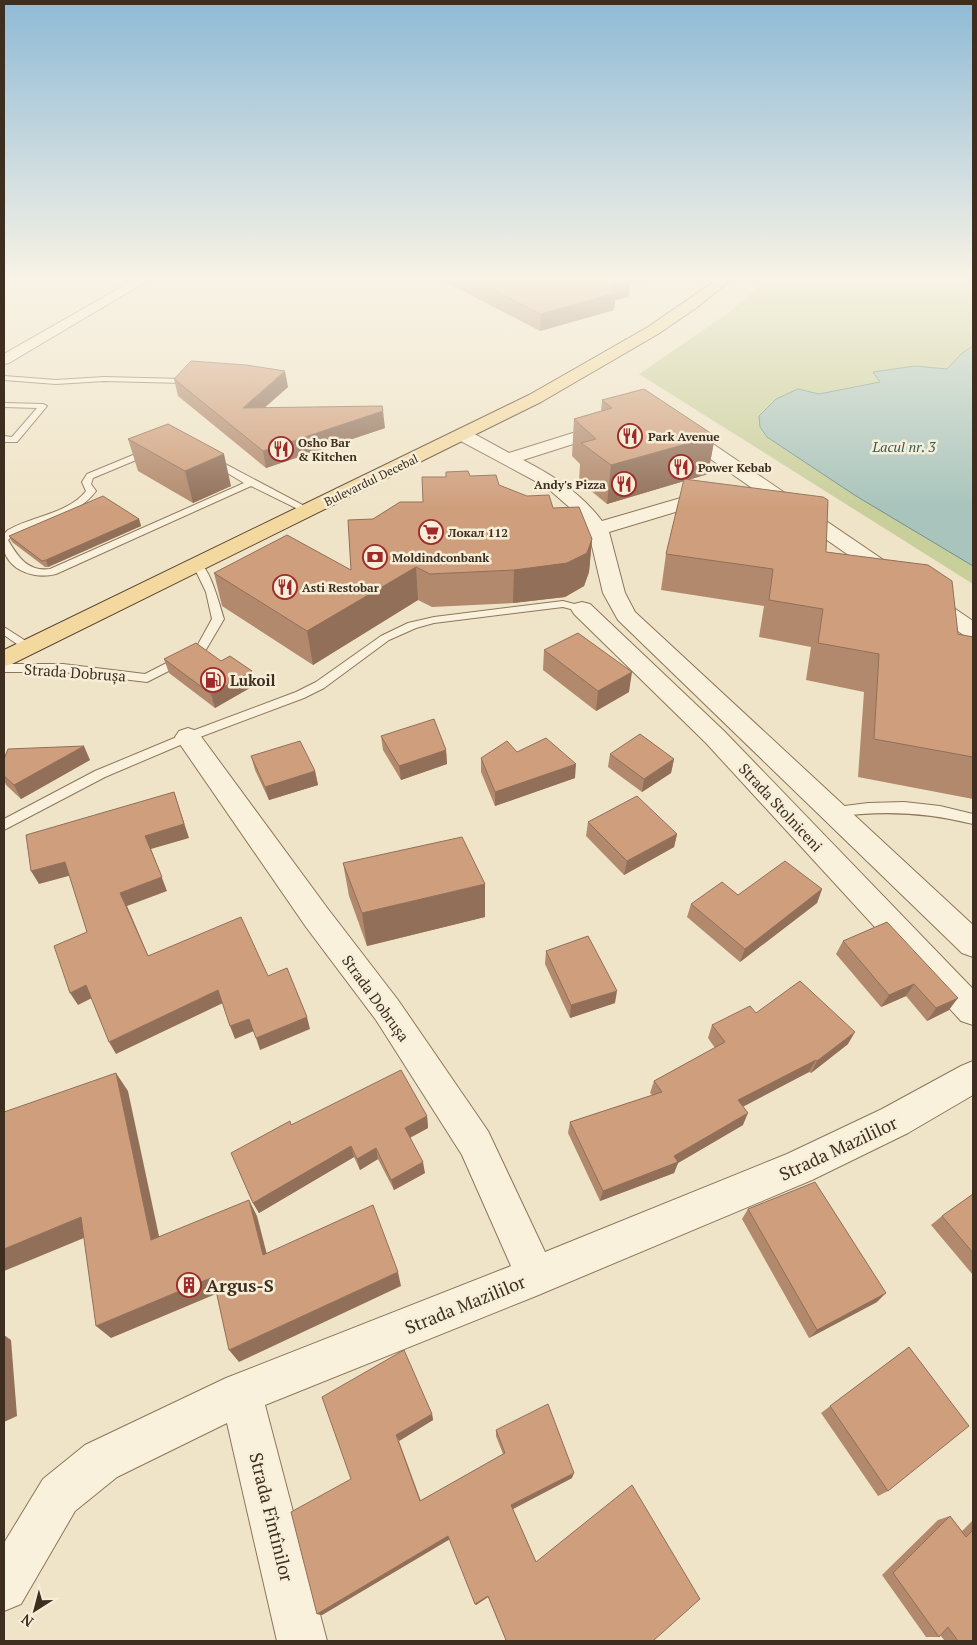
<svg xmlns="http://www.w3.org/2000/svg" width="977" height="1645" viewBox="0 0 977 1645" font-family="'PT Serif',serif">
<rect width="100%" height="100%" fill="#f0e4c8"/>
<!-- green -->
<polygon fill="#c9cf9b" points="770,278 973,278 973,584 639,374 728,313"/>
<!-- water -->
<polygon fill="#a9c4bc" stroke="#6f938a" points="973,346 973,566 856,496 767,437 760,427 759,416 776,399 798,389 819,394 880,382 873,372 915,366 947,369 962,353"/>
<g fill="none" stroke-linecap="round" stroke-linejoin="round">
<defs>
<g id="service">
<polygon points="4,376 56,380 104,377 183,379 187,381 183,383 104,381 56,384 4,380"/>
<polygon points="4,403 43,404 47,406 17,442 4,442 4,436 12,437 37,408 4,407"/>
<path d="M 150,448 L 153,449 L 153,453 L 93,478 L 91,484 L 96,491 C 77,517 42,519 15,534 L 8,540 C 18,557 28,572 50,569 L 244,483 L 209,462 L 208,460 L 212,457 L 314,511 L 312,513 L 306,513 L 251,486 L 56,574 C 36,579 10,572 4,550 C 3,545 4,538 4,534 L 8,530 C 32,516 68,514 86,491 L 82,482 L 87,474 Z"/>
<path d="M 198,562 C 210,566 220,607 224,619 L 204,653 L 147,682 L 63,672 L 4,672 L 4,664 L 63,664 L 145,674 L 196,648 L 212,619 L 206,592 L 193,565 Z"/>
<polygon points="563,601 586,607 587,609 582,612 563,607 434,623 416,628 389,640 324,688 304,698 192,740 105,777 4,830 4,819 95,771 184,734 296,692 316,682 381,636 408,623 434,617"/>
<polygon points="4,627 32,645 34,647 32,649 24,649 4,635"/>
<path d="M 904,802 L 940,806 L 973,814 L 973,824 C 926,812 882,810 834,817 L 829,816 L 827,812 L 829,808 L 868,803 Z"/>
</g>
<g id="minor">
<polygon points="137,278 152,278 9,363 4,364 4,354"/>
<path d="M 608,422 L 614,423 L 616,427 L 614,431 L 523,460 C 554,476 581,493 602,521 L 708,490 L 715,488 L 722,490 L 724,494 L 722,498 L 609,532 L 625,593 L 635,612 L 973,925 L 973,957 L 962,953 L 618,620 L 603,593 L 588,529 L 576,513 L 552,492 L 537,482 L 457,439 L 454,435 L 457,431 L 463,430 L 469,431 L 509,453 Z"/>
<polygon points="682,426 688,427 973,621 973,638 965,636 676,435 673,431 676,427"/>
<polygon points="582,602 590,604 724,731 973,989 973,1025 961,1021 706,743 574,614 571,609 574,604"/>
<polygon points="188,728 197,731 328,909 398,1000 488,1131 545,1252 787,1154 882,1109 961,1066 973,1061 973,1095 908,1133 812,1180 536,1296 265,1405 327,1641 277,1641 227,1423 117,1477 75,1511 21,1604 4,1611 4,1543 43,1479 85,1445 226,1378 511,1266 462,1155 376,1020 306,927 175,737 179,731"/>
</g>
<polygon id="primary" points="719,278 733,278 696,308 658,334 541,402 12,664 4,666 4,650 529,395 648,327"/>
</defs>
<!-- service casing -->
<use href="#service" stroke="#8d765c" stroke-width="2"/>
<!-- minor casing -->
<use href="#minor" stroke="#8d765c" stroke-width="2"/>
<!-- primary casing -->
<use href="#primary" stroke="#5b4430" stroke-width="2"/>
<!-- service -->
<use href="#service" fill="#faf1dc" fill-rule="evenodd"/>
<!-- minor -->
<use href="#minor" fill="#faf1dc" fill-rule="evenodd"/>
<!-- primary -->
<use href="#primary" fill="#f3d9a0" fill-rule="evenodd"/>
</g>
<!-- wall -->
<g fill="#b2896c">
<polygon points="438,278 651,278 630,284 629,297 615,300 614,310 540,331"/>
<polygon points="174,379 288,387 265,407 385,428 266,468 178,396"/>
<polygon points="602,400 715,436 708,474 688,480 826,552 958,634 973,637 973,799 858,777 864,692 806,680 811,647 759,637 764,606 661,590 666,554 684,481 607,504 579,481 580,464 572,456 574,419 601,411"/>
<polygon points="128,439 231,486 193,503 138,471"/>
<polygon points="470,476 499,485 553,508 592,539 589,572 584,586 565,597 513,603 432,607 418,600 313,665 222,606 214,573 351,570 373,519 423,502"/>
<polygon points="139,519 141,526 48,567 45,567 12,542 9,536"/>
<polygon points="544,650 629,692 596,711 543,670"/>
<polygon points="164,659 221,661 252,671 255,685 215,708 169,673"/>
<polygon points="381,736 446,750 447,764 401,780 383,750"/>
<polygon points="517,752 575,778 495,806 481,772 481,758"/>
<polygon points="610,754 674,759 671,773 642,792 608,767"/>
<polygon points="251,756 315,771 318,785 269,800 255,770"/>
<polygon points="4,759 90,760 21,799 6,785 4,780"/>
<polygon points="588,822 677,834 674,847 624,875 586,836"/>
<polygon points="343,863 485,917 367,946 349,896"/>
<polygon points="822,889 817,903 740,962 687,917 691,904 738,895"/>
<polygon points="887,922 949,1010 927,1021 906,996 881,1007 836,954 843,941"/>
<polygon points="546,951 615,1003 570,1018 545,964"/>
<polygon points="756,1013 848,1044 811,1073 809,1072 743,1106 743,1125 678,1163 674,1173 600,1201 568,1133 570,1122 652,1095 650,1093 654,1081 715,1048 708,1038 712,1025"/>
<polygon points="427,1116 428,1128 410,1138 425,1173 394,1190 378,1159 360,1170 354,1157 259,1213 253,1203 291,1125"/>
<polygon points="973,1194 973,1275 931,1225 942,1216"/>
<polygon points="748,1209 877,1302 809,1338 742,1219"/>
<polygon points="909,1347 888,1491 878,1496 821,1413"/>
<polygon points="432,1414 433,1420 399,1441 421,1501 503,1454 496,1436 496,1430 572,1478 513,1509 536,1562 506,1640 488,1597 476,1605 450,1539 322,1615 317,1614 351,1479"/>
<polygon points="950,1516 962,1531 973,1520 973,1641 945,1641 940,1635 939,1637 926,1637 882,1575 938,1520"/>
</g>
<!-- shaded-wall -->
<g fill="#916f58">
<polygon points="611,278 651,278 630,284 629,297 615,300 614,310 540,331 541,314"/>
<polygon points="285,371 288,387 246,424 243,408"/>
<polygon points="383,411 385,428 266,468 263,451"/>
<polygon points="715,436 708,474 607,504 611,465"/>
<polygon points="224,454 231,486 193,503 185,471"/>
<polygon points="139,519 141,526 48,567 46,560"/>
<polygon points="592,539 589,572 584,586 565,597 513,603 514,570"/>
<polygon points="416,567 418,600 313,665 307,631"/>
<polygon points="252,671 255,685 215,708 211,694"/>
<polygon points="632,672 629,692 596,711 598,691"/>
<polygon points="84,746 90,760 21,799 14,785"/>
<polygon points="446,750 447,764 401,780 399,766"/>
<polygon points="674,759 671,773 642,792 644,779"/>
<polygon points="576,764 575,778 495,806 495,792"/>
<polygon points="315,771 318,785 269,800 265,787"/>
<polygon points="174,792 189,838 151,849 167,891 127,906 154,969 120,893 145,836"/>
<polygon points="677,834 674,847 624,875 627,861"/>
<polygon points="65,862 72,875 39,884 31,871"/>
<polygon points="485,884 485,917 367,946 362,913"/>
<polygon points="822,889 817,903 740,962 745,949"/>
<polygon points="914,984 906,996 881,1007 889,995"/>
<polygon points="86,985 94,997 78,1005 70,993"/>
<polygon points="218,990 223,1003 116,1054 109,1042"/>
<polygon points="617,991 615,1003 570,1018 571,1005"/>
<polygon points="958,998 949,1010 927,1021 936,1008"/>
<polygon points="307,1017 310,1029 260,1050 256,1038"/>
<polygon points="249,1019 254,1031 235,1039 230,1026"/>
<polygon points="855,1032 848,1044 811,1073 817,1061"/>
<polygon points="816,1060 809,1072 733,1112 738,1100"/>
<polygon points="116,1073 128,1091 163,1255 151,1240"/>
<polygon points="748,1113 743,1125 678,1163 674,1173 600,1201 603,1191 674,1156"/>
<polygon points="427,1116 428,1128 407,1139 405,1128"/>
<polygon points="351,1146 354,1157 259,1213 253,1203"/>
<polygon points="376,1148 378,1159 360,1170 357,1159"/>
<polygon points="423,1162 425,1173 394,1190 391,1180"/>
<polygon points="249,1200 257,1216 271,1270 263,1255"/>
<polygon points="81,1217 96,1233 4,1271 4,1249"/>
<polygon points="398,1272 401,1286 239,1362 229,1350"/>
<polygon points="213,1277 223,1291 111,1338 96,1326"/>
<polygon points="886,1293 877,1302 809,1338 817,1330"/>
<polygon points="4,1335 11,1340 17,1416 4,1422"/>
<polygon points="432,1414 433,1420 399,1441 396,1435"/>
<polygon points="574,1473 572,1478 511,1510 511,1505"/>
<polygon points="448,1536 450,1539 322,1615 317,1614"/>
<polygon points="488,1596 488,1597 476,1605 475,1604"/>
</g>
<!-- building -->
<g fill="#cf9f7d" stroke="#916f58">
<polygon points="469,278 624,278 630,280 609,286 616,293 541,314"/>
<polygon points="191,361 246,365 285,371 243,408 382,406 383,411 263,451 174,379"/>
<polygon points="644,389 715,436 611,465 581,443 596,439 574,419 612,408 602,400"/>
<polygon points="168,424 224,454 185,471 128,439"/>
<polygon points="468,471 470,476 496,475 499,485 527,496 549,495 553,508 579,507 592,539 587,553 567,563 514,570 430,574 416,567 307,631 214,573 287,535 351,570 348,520 373,519 400,502 423,502 422,477 446,477 446,472"/>
<polygon points="684,479 823,497 828,500 826,552 928,565 952,581 958,634 973,637 973,757 874,739 879,654 818,643 823,609 769,600 773,569 666,554"/>
<polygon points="103,496 139,519 46,560 42,561 9,536"/>
<polygon points="578,633 632,672 598,691 544,650"/>
<polygon points="196,643 221,661 230,656 252,671 211,694 164,659"/>
<polygon points="434,719 446,750 399,766 381,736"/>
<polygon points="640,734 674,759 644,779 610,754"/>
<polygon points="546,738 576,764 495,792 481,758 507,741 517,752"/>
<polygon points="300,741 315,771 265,787 251,756"/>
<polygon points="84,746 14,785 4,776 4,759 8,749"/>
<polygon points="174,792 184,824 145,836 162,877 120,893 148,956 241,917 268,976 287,968 307,1017 256,1038 249,1019 230,1026 218,990 109,1042 86,985 70,993 54,946 87,932 65,862 31,871 26,835"/>
<polygon points="637,796 677,834 627,861 588,822"/>
<polygon points="462,837 485,884 362,913 343,863"/>
<polygon points="785,861 822,889 745,949 691,904 722,882 738,895"/>
<polygon points="887,922 958,998 936,1008 914,984 889,995 843,941"/>
<polygon points="588,936 617,991 571,1005 546,951"/>
<polygon points="800,981 855,1032 817,1061 816,1060 738,1100 748,1113 674,1156 678,1162 603,1191 570,1122 662,1092 654,1081 725,1042 712,1025 750,1006 756,1013"/>
<polygon points="401,1070 427,1116 405,1128 423,1162 391,1180 376,1148 357,1159 351,1146 253,1203 231,1153 290,1121 291,1125"/>
<polygon points="116,1073 151,1240 249,1200 263,1255 373,1205 398,1272 229,1350 213,1277 96,1326 81,1217 4,1249 4,1112"/>
<polygon points="815,1182 886,1293 817,1330 748,1209"/>
<polygon points="973,1194 973,1253 942,1216"/>
<polygon points="909,1347 969,1426 888,1491 830,1406"/>
<polygon points="404,1350 432,1414 396,1435 420,1501 505,1453 496,1430 548,1404 574,1473 511,1505 536,1562 632,1485 700,1599 653,1641 504,1641 506,1640 488,1596 475,1604 448,1536 317,1614 291,1512 351,1479 322,1397"/>
<polygon points="4,1394 5,1409 4,1410"/>
<polygon points="950,1516 966,1537 973,1530 973,1641 958,1641 948,1627 939,1637 893,1573"/>
</g>
<!-- sky -->
<linearGradient id="sky" x2="0" y2="1"><stop stop-color="#8fbad6"/><stop offset="0.55" stop-color="#f8f3e6"/><stop offset="1" stop-color="#f8f3e6" stop-opacity="0"/></linearGradient>
<rect width="977" height="508" fill="url(#sky)"/>
<!-- icons -->
<defs>
<symbol id="restaurant-ring" viewBox="-11 -11 22 22"><circle r="9.5" fill="#f7eed8" stroke="#9e2a2b" stroke-width="1.5"/><path d="M-5-6h1v4h1v-4h1v4h1v-4h1v5L-1.5 .5V6h-2V.5L-5-1ZM5-6V6H3V1.5H1.5Q1.5-4 5-6Z" fill="#9e2a2b"/></symbol>
<symbol id="supermarket-ring" viewBox="-11 -11 22 22"><circle r="9.5" fill="#f7eed8" stroke="#9e2a2b" stroke-width="1.5"/><path d="M-6-5.5h2.5l.6 2H6L4.5 2H-2.5L-4.4-4H-6ZM-1.5 3.2a1.3 1.3 0 1 0 .1 0ZM3 3.2a1.3 1.3 0 1 0 .1 0Z" fill="#9e2a2b"/></symbol>
<symbol id="bank-ring" viewBox="-11 -11 22 22"><circle r="9.5" fill="#f7eed8" stroke="#9e2a2b" stroke-width="1.5"/><path d="M-6-4H6V4H-6ZM0-2.3a2.3 2.3 0 1 0 0 4.6a2.3 2.3 0 1 0 0-4.6Z" fill="#9e2a2b"/></symbol>
<symbol id="fuel-ring" viewBox="-11 -11 22 22"><circle r="9.5" fill="#f7eed8" stroke="#9e2a2b" stroke-width="1.5"/><path d="M-5.5-6h7V0h2V4h1.3V-2.5L3-4.5l.8-.8L6-3V5H2.5V1h-1V6h-7ZM-4.2-4.7v3.2H.2V-4.7Z" fill="#9e2a2b"/></symbol>
<symbol id="building-ring" viewBox="-11 -11 22 22"><circle r="9.5" fill="#f7eed8" stroke="#9e2a2b" stroke-width="1.5"/><path d="M-4-6H4V6H1V3H-1V6H-4ZM-2.5-4.3h1.7v1.8h-1.7ZM.8-4.3h1.7v1.8H.8ZM-2.5-1h1.7V.8h-1.7ZM.8-1h1.7V.8H.8Z" fill="#9e2a2b"/></symbol>
</defs>
<g fill-rule="evenodd">
<use href="#restaurant-ring" x="616" y="422" width="28" height="28"/>
<use href="#restaurant-ring" x="267" y="435" width="28" height="28"/>
<use href="#restaurant-ring" x="667" y="453" width="28" height="28"/>
<use href="#restaurant-ring" x="610" y="470" width="28" height="28"/>
<use href="#supermarket-ring" x="417" y="518" width="28" height="28"/>
<use href="#bank-ring" x="361" y="543" width="28" height="28"/>
<use href="#restaurant-ring" x="271" y="573" width="28" height="28"/>
<use href="#fuel-ring" x="199" y="666" width="28" height="28"/>
<use href="#building-ring" x="175" y="1271" width="28" height="28"/>
</g>
<g text-anchor="middle" dominant-baseline="central" stroke-width="5" stroke-linejoin="round" paint-order="stroke">
<!-- far-poi labels -->
<g font-size="12" font-weight="bold" fill="#3d2e20" stroke="#f7eed8" text-anchor="start">
<text x="648" y="436">Park Avenue</text>
<text x="298" y="442">Osho Bar<tspan x="298" dy="14">&amp; Kitchen</tspan></text>
<text x="698" y="467">Power Kebab</text>
<text x="606" y="484" text-anchor="end">Andy's Pizza</text>
<text x="448" y="532">Локал 112</text>
<text x="392" y="557">Moldindconbank</text>
<text x="302" y="587">Asti Restobar</text>
</g>
<!-- far-street labels -->
<g font-size="12" fill="#3d2e20" stroke="#f7eed8">
<text transform="translate(371 480) rotate(-26)">Bulevardul Decebal</text>
</g>
<!-- far-water labels -->
<g font-size="14" font-style="italic" fill="#2f5d5a" stroke="#f7eed8">
<text x="904" y="446">Lacul nr. 3</text>
</g>
<!-- street labels -->
<g font-size="15" fill="#3d2e20" stroke="#f7eed8">
<text transform="translate(75 672) rotate(4)">Strada Dobrușa</text>
<text transform="translate(781 807) rotate(47)">Strada Stolniceni</text>
<text transform="translate(376 998) rotate(54)">Strada Dobrușa</text>
</g>
<!-- poi labels -->
<g font-size="15" font-weight="bold" fill="#3d2e20" stroke="#f7eed8" text-anchor="start">
<text x="230" y="680">Lukoil</text>
</g>
<!-- near-street labels -->
<g font-size="18" fill="#3d2e20" stroke="#f7eed8">
<text transform="translate(838 1148) rotate(-25)">Strada Mazililor</text>
<text transform="translate(465 1304) rotate(-22)">Strada Mazililor</text>
<text transform="translate(272 1517) rotate(76)">Strada Fîntînilor</text>
</g>
<!-- near-poi labels -->
<g font-size="18" font-weight="bold" fill="#3d2e20" stroke="#f7eed8" text-anchor="start">
<text x="206" y="1285">Argus-S</text>
</g>
</g>
<!-- border -->
<rect width="977" height="1645" fill="none" stroke="#3d2e20" stroke-width="10"/>
<!-- north arrow -->
<g transform="translate(35 1610) rotate(216)" stroke="#f7eed8" stroke-width="4" paint-order="stroke">
<path d="M0-4L9 19L0 12L-9 19Z" fill="#3d2e20"/>
<text y="-8" font-size="14" font-weight="bold" text-anchor="middle" fill="#3d2e20">N</text>
</g>
</svg>
